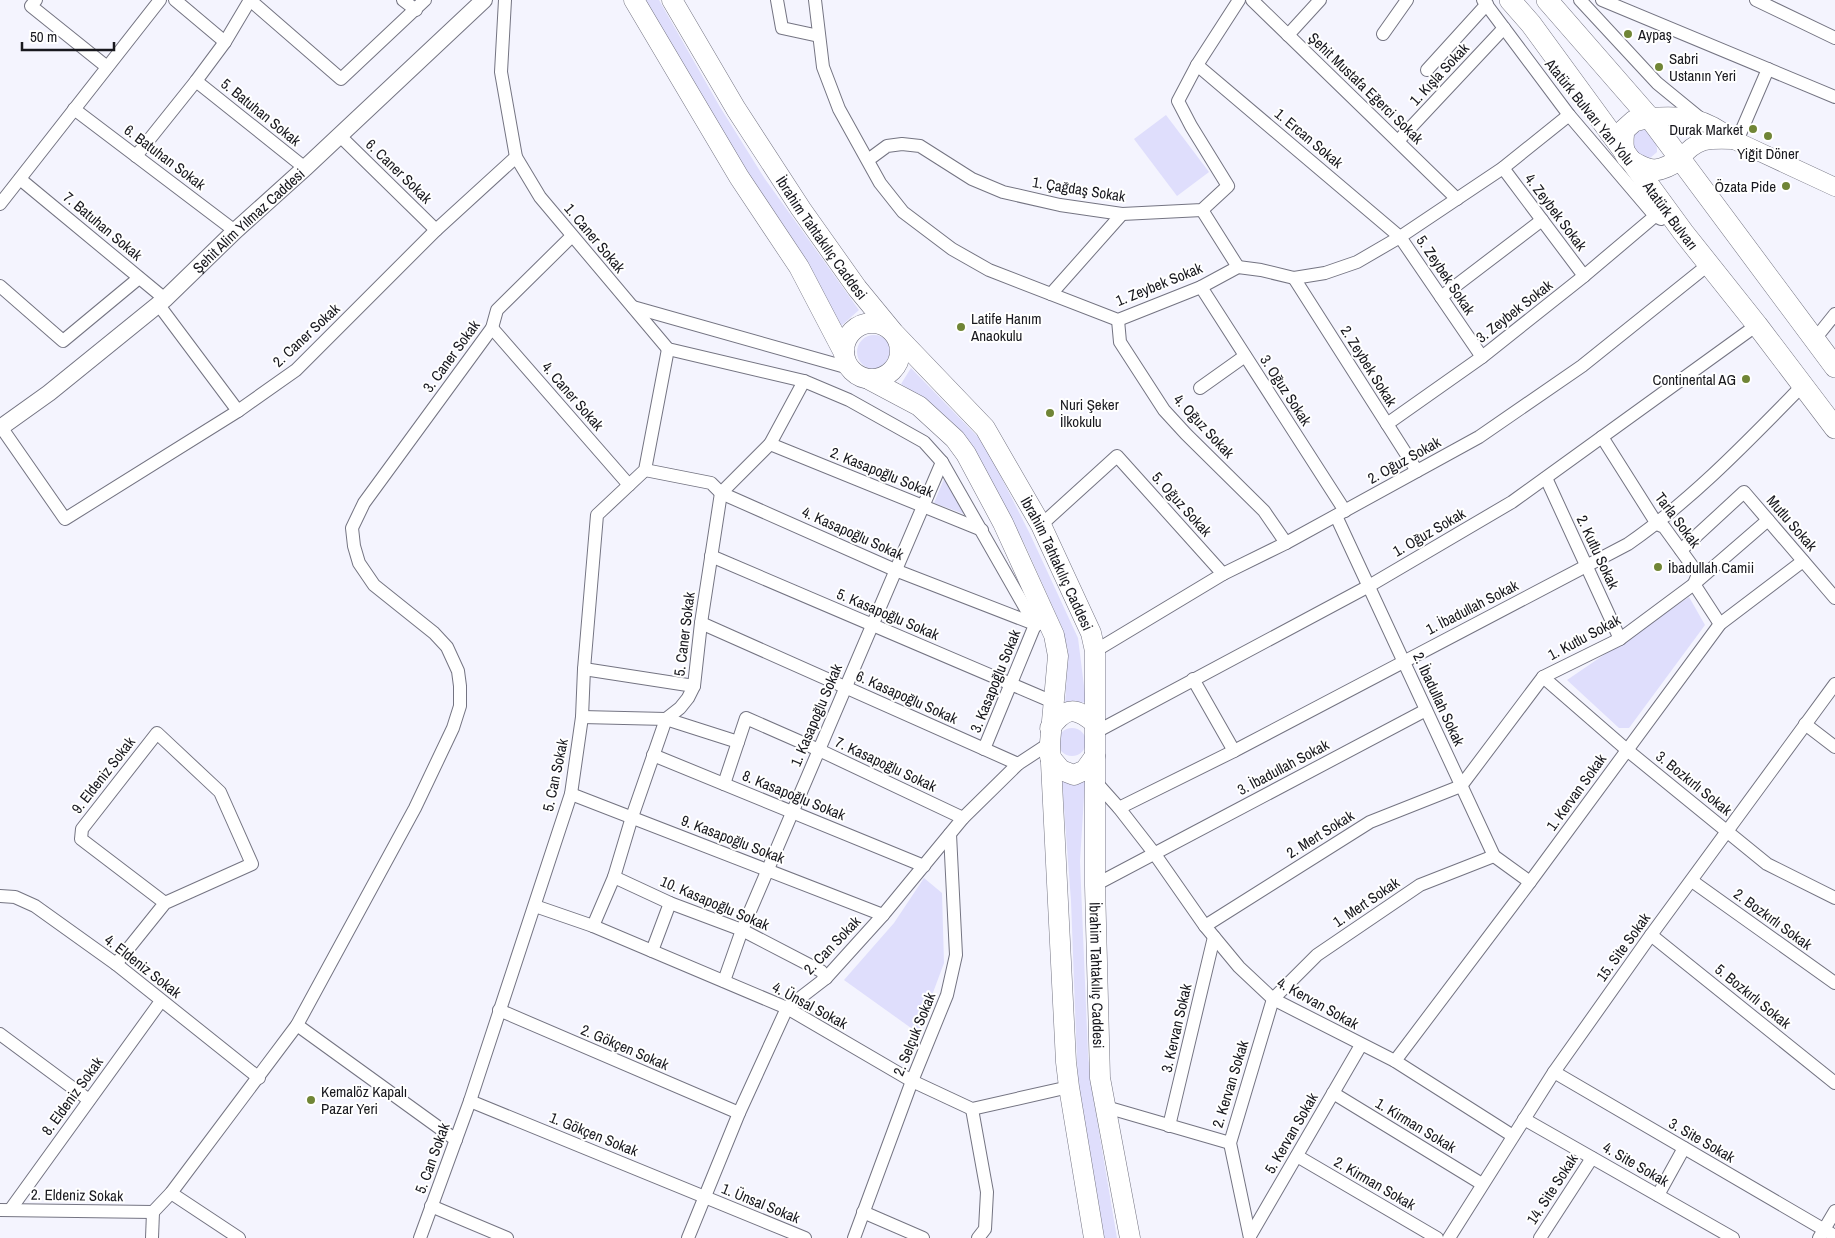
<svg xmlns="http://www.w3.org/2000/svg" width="1835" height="1238" viewBox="0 0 1835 1238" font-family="'Archivo Narrow',sans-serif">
<rect width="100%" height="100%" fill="#f4f4fe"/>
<!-- green -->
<g fill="#dfdefc">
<polygon points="644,0 659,0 720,107 765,179 859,310 841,326 807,261 749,177"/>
<polygon points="1166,115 1209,172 1177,196 1134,139"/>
<path d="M 1643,129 C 1651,133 1658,143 1657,152 L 1649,159 L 1640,157 L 1630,143 L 1633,131 Z"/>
<circle cx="874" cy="352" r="17"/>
<polygon points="911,368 979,438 988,451 1030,534 1078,638 1086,702 1065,706 1068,650 1062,628 1026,547 991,480 956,428 927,401 901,384"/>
<polygon points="944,479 967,515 934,503"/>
<polygon points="1689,597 1705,625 1629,728 1619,728 1567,680"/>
<circle cx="1072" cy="742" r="14"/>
<polygon points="1062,781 1085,781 1080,861 1088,1055 1093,1096 1117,1238 1104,1238 1078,1087 1071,901"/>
<polygon points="924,878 942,893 944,963 918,1033 844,980 894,923"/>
</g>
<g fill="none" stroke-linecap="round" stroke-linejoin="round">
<defs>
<g id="minor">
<polyline points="36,0 31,6 107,67"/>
<polyline points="175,0 225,42"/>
<polyline points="250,0 341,79 425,0"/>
<polyline points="403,0 416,10"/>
<polyline points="505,0 501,72 516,157 540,197 668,349 804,381 849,400 924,442 942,462 1035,625 984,749"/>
<polyline points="777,0 782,28 819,36"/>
<polyline points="815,0 823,67 839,109 880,183 903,212 952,249 989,270 1118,320 1201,287 1238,267 1261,270 1294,278 1325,273 1357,262 1400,237 1503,168 1569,115"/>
<polyline points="1252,0 1457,199"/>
<polyline points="1483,0 1569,115 1655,216 1661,219"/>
<polyline points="1580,0 1657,83 1701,119"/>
<polyline points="1602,0 1835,97"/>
<polyline points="1756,0 1835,38"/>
<polyline points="1383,34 1407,0"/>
<polyline points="1288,35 1320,0"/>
<polyline points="1197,65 1400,237 1482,357"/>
<polyline points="1427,70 1487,4"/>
<polyline points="196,81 305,168"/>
<polyline points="74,109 235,231"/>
<polyline points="340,136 436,230"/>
<polyline points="1398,141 1504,28"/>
<polyline points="1737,141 1768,69"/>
<polyline points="136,156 196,81 225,42 250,0"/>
<polyline points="868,160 887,146 902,144 920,146 972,179 1003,192 1060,205 1122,214 1202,210 1228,186 1191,126 1178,101 1197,65 1239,0"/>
<polyline points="1503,168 1584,276"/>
<polyline points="20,179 165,299"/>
<polyline points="0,204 160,0"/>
<polyline points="1202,210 1238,267"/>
<polyline points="1294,278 1417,471"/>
<polyline points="0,286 63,341 139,278"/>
<polyline points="1201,287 1345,511"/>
<polyline points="1051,294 1122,214"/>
<polyline points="1441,297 1542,220"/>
<polyline points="158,304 238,411"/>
<polyline points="633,307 849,368"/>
<polyline points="1118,320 1120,342 1164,410 1186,434 1264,511 1286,543"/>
<polyline points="492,328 629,485"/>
<polyline points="1815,339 1835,314"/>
<polyline points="1200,388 1245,356"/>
<polyline points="1387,424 1482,357 1584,276 1655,216"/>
<polyline points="1,427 65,519 238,411 296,370 436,230 516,157"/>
<polyline points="1602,437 1657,524 1664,527 1698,574 1694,584 1720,624"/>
<polyline points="770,444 982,530"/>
<polyline points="645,470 711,483 721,493 895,570 1037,625"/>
<polyline points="1546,478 1620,639"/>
<polyline points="1336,516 1494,856 1530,882"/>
<polyline points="1041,525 1117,456 1223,574"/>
<polyline points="1681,550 1744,492 1835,598"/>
<polyline points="711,556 1053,702"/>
<polyline points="701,623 1018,764"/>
<polyline points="1095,651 1223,574 1286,543 1479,437 1582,366 1708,265"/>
<polyline points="584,669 694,686"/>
<polyline points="1543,677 1627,750 1767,864 1835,898"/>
<polyline points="1193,679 1234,751"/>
<polyline points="582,717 666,719 738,742 746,718 819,750 963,818"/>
<polyline points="1805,724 1835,747"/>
<polyline points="1096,732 1369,586 1512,502 1757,325"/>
<polyline points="653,755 924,866"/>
<polyline points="1094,780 1119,808 1154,853 1205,926 1239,967 1273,999 1395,1061 1513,1136"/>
<polyline points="724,784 738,742"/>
<polyline points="571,794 883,915"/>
<path d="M 1119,808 L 1234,751 L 1628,544 C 1693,499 1748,441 1803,385"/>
<polyline points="614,877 670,903 742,930 821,971 826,978"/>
<polyline points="1692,881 1835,983"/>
<polyline points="1095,885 1426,710"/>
<polyline points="0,896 15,897 35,906 116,964 259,1078"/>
<polyline points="535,906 593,926 787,1008 912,1081 972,1109 1069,1087"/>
<polyline points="593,926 614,877 632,817 666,719 680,708 688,698 694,686 701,623 721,493 770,444 804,381"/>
<polyline points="1205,926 1370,822 1461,786 1543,677 1620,639 1694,584 1768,520"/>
<polyline points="1651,935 1835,1083"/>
<polyline points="652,951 670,903"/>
<polyline points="116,964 165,903 252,864 220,792 157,733 82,829 81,839 165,903"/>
<polyline points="724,981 742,930 942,462"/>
<polyline points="499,1010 739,1113"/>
<polyline points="297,1025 456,1140"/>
<polyline points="0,1034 89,1100"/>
<polyline points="1395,1061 1530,882 1720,624 1803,561"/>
<polyline points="1554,1072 1835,1236"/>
<polyline points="1333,1093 1482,1184"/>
<polyline points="470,1101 805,1238"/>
<polyline points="1106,1107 1230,1143"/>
<polyline points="972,1109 987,1192 985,1229 978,1238"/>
<polyline points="1524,1119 1733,1238"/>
<polyline points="1169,1126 1214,937"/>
<polyline points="1297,1156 1437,1238"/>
<polyline points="171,1193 239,1238"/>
<polyline points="1658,1195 1684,1148"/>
<polyline points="431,1206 507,1238"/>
<polyline points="0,1210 153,1212"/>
<polyline points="10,1210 161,1001"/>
<polyline points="153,1212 171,1193 297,1025 415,808 453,728 460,706 460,686 458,671 447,647 434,633 374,585 359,563 354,546 352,528 364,503 492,328 497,310 572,236"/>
<polyline points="863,1212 923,1238"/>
<polyline points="1250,1236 1361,1045"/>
<polyline points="152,1238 153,1212"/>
<polyline points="420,1238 470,1101 571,794 582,717 584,669 597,515 645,470 668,349"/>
<polyline points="688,1238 739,1113 787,1008 826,978 883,915 963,818 1018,764 1050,743"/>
<polyline points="854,1238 912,1081 947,995 956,955 950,834"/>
<polyline points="1250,1238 1230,1143 1273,999 1317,955 1420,885 1494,856"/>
<polyline points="1449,1238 1554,1072 1651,935 1835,684"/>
<polyline points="1540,1238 1592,1158"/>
<polyline points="1819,1238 1835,1211"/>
</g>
<g id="tertiary">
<path id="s1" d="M 0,428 L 49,393 L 165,299 L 235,231 L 305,168 L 484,0"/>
</g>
<g id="secondary">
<path d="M 1649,117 C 1685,114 1705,117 1734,140 L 1835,187"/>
<path d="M 1680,159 C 1697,138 1709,139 1734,140"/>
</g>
<g id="primary">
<polyline points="634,0 739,177 799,267 844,353"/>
<path id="s2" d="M 672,0 L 736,109 L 801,209 L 857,288 L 894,333 L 985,428 L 1041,525 L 1091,633 L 1095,651 L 1095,885 L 1100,1078 L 1130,1238"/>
<circle cx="872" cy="351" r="28"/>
<polyline points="870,380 919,406 955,439 966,454 1003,523 1054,635 1058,656 1050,743 1066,1062 1069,1087 1094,1238"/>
<path d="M 1050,728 C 1067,706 1075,707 1096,724"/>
<polyline points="1050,757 1061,770 1074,775 1085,770 1095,756"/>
</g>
<g id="trunk">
<path id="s3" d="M 1510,0 L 1531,24 L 1683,232 L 1757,325 L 1835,428"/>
<polyline points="1547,0 1649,117 1835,367"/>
<path d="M 1649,117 L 1634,121 L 1624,130 C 1623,138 1621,149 1627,157 C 1632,163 1647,170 1655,170 C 1665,169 1673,164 1680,159"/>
</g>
</defs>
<!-- minor casing -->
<use href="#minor" stroke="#747482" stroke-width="14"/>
<!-- tertiary casing -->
<use href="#tertiary" stroke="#747482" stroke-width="18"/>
<!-- secondary casing -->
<use href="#secondary" stroke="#747482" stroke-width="19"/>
<!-- primary casing -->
<use href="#primary" stroke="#747482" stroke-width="21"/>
<!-- trunk casing -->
<use href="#trunk" stroke="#747482" stroke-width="22"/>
<!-- minor -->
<use href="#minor" stroke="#fff" stroke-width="12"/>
<!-- tertiary -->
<use href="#tertiary" stroke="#fff" stroke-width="16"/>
<!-- secondary -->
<use href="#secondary" stroke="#fff" stroke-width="18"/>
<!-- primary -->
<use href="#primary" stroke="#fff" stroke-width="20"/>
<!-- trunk -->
<use href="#trunk" stroke="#fff" stroke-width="21"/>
</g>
<!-- markers -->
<g fill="#708536" stroke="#fff" stroke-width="2">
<circle cx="1628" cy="34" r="5"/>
<circle cx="1659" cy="67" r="5"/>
<circle cx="1753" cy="129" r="5"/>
<circle cx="1768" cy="136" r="5"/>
<circle cx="1786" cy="186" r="5"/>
<circle cx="961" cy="327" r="5"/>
<circle cx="1746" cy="379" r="5"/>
<circle cx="1050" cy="413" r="5"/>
<circle cx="1658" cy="567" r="5"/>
<circle cx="311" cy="1100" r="5"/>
</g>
<g text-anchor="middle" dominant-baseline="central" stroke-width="4" stroke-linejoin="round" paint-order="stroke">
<!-- poi labels -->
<g font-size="15" fill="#18181e" stroke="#fff" text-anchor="start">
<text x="1638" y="34">Aypaş</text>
<text x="1669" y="58">Sabri<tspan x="1669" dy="17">Ustanın Yeri</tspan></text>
<text x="1743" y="129" text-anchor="end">Durak Market</text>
<text x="1768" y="153" text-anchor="middle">Yiğit Döner</text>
<text x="1776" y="186" text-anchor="end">Özata Pide</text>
<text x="971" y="318">Latife Hanım<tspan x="971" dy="17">Anaokulu</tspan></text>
<text x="1736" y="379" text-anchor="end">Continental AG</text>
<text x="1060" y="404">Nuri Şeker<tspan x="1060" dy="17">İlkokulu</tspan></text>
<text x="1668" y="567">İbadullah Camii</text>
<text x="321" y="1091">Kemalöz Kapalı<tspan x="321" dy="17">Pazar Yeri</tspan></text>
</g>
<!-- street labels -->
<g font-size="15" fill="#18181e" stroke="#fff">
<text transform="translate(1439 74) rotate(-47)">1. Kışla Sokak</text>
<text transform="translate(1366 88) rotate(44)">Şehit Mustafa Eğerci Sokak</text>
<text transform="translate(261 112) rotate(39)">5. Batuhan Sokak</text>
<text transform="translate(1590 112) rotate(51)">Atatürk Bulvarı Yan Yolu</text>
<text transform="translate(1309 138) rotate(40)">1. Ercan Sokak</text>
<text transform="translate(165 157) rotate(37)">6. Batuhan Sokak</text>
<text transform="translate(399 171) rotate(44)">6. Caner Sokak</text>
<text transform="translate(1079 189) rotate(9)">1. Çağdaş Sokak</text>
<text transform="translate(1556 212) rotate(53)">4. Zeybek Sokak</text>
<text stroke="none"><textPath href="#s3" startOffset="269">Atatürk Bulvarı</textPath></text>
<text stroke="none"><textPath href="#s1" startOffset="324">Şehit Alim Yılmaz Caddesi</textPath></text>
<text transform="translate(103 226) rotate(40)">7. Batuhan Sokak</text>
<text stroke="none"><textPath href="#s2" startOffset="281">İbrahim Tahtakılıç Caddesi</textPath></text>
<text transform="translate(595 238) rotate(50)">1. Caner Sokak</text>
<text transform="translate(1446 275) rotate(56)">5. Zeybek Sokak</text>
<text transform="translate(1159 284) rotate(-22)">1. Zeybek Sokak</text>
<text transform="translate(1514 311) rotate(-38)">3. Zeybek Sokak</text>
<text transform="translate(306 335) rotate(-43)">2. Caner Sokak</text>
<text transform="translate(451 356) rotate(-54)">3. Caner Sokak</text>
<text transform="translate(1369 366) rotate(58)">2. Zeybek Sokak</text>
<text transform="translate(1286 390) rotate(57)">3. Oğuz Sokak</text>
<text transform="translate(573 396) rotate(49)">4. Caner Sokak</text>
<text transform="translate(1204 426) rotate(47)">4. Oğuz Sokak</text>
<text transform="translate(1404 460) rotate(-29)">2. Oğuz Sokak</text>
<text transform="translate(882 472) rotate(22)">2. Kasapoğlu Sokak</text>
<text transform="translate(1182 504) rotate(48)">5. Oğuz Sokak</text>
<text transform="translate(1678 520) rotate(53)">Tarla Sokak</text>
<text transform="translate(1792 523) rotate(49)">Mutlu Sokak</text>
<text transform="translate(1429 532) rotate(-30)">1. Oğuz Sokak</text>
<text transform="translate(853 533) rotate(24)">4. Kasapoğlu Sokak</text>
<text transform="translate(1598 552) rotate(65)">2. Kutlu Sokak</text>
<text stroke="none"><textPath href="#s2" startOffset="686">İbrahim Tahtakılıç Caddesi</textPath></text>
<text transform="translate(1472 607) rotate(-27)">1. İbadullah Sokak</text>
<text transform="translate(888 614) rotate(23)">5. Kasapoğlu Sokak</text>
<text transform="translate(684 634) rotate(-83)">5. Caner Sokak</text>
<text transform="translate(1584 637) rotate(-28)">1. Kutlu Sokak</text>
<text transform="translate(995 681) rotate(-68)">3. Kasapoğlu Sokak</text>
<text transform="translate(907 697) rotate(24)">6. Kasapoğlu Sokak</text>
<text transform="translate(1439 699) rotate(65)">2. İbadullah Sokak</text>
<text transform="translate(816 715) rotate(-67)">1. Kasapoğlu Sokak</text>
<text transform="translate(886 764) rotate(25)">7. Kasapoğlu Sokak</text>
<text transform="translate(1283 767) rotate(-28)">3. İbadullah Sokak</text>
<text transform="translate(103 775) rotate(-52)">9. Eldeniz Sokak</text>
<text transform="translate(555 775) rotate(-78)">5. Can Sokak</text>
<text transform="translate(1694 783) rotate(39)">3. Bozkırlı Sokak</text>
<text transform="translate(1576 792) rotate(-54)">1. Kervan Sokak</text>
<text transform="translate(794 795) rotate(22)">8. Kasapoğlu Sokak</text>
<text transform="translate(1320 834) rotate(-32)">2. Mert Sokak</text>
<text transform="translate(733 839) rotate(21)">9. Kasapoğlu Sokak</text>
<text transform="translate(1366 902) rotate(-34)">1. Mert Sokak</text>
<text transform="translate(715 903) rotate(23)">10. Kasapoğlu Sokak</text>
<text transform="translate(1773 919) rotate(36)">2. Bozkırlı Sokak</text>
<text transform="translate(832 945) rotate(-46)">2. Can Sokak</text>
<text transform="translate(1623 947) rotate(-54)">15. Site Sokak</text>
<text transform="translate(143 966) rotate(38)">4. Eldeniz Sokak</text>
<text stroke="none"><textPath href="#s2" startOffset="1106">İbrahim Tahtakılıç Caddesi</textPath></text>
<text transform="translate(1753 996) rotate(39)">5. Bozkırlı Sokak</text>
<text transform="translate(1318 1003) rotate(29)">4. Kervan Sokak</text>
<text transform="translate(810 1005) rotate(28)">4. Ünsal Sokak</text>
<text transform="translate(1176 1028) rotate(-77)">3. Kervan Sokak</text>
<text transform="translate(914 1034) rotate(-68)">2. Selçuk Sokak</text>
<text transform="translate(625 1047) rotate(23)">2. Gökçen Sokak</text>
<text transform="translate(1230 1084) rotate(-73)">2. Kervan Sokak</text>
<text transform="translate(72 1096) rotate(-54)">8. Eldeniz Sokak</text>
<text transform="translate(1416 1125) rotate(31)">1. Kirman Sokak</text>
<text transform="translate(1291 1133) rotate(-60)">5. Kervan Sokak</text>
<text transform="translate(594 1134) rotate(22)">1. Gökçen Sokak</text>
<text transform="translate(1702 1140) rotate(30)">3. Site Sokak</text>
<text transform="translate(432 1158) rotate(-70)">5. Can Sokak</text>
<text transform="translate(1636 1164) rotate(30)">4. Site Sokak</text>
<text transform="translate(1375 1183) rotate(30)">2. Kirman Sokak</text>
<text transform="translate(1552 1189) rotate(-57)">14. Site Sokak</text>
<text transform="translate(77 1195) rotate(1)">2. Eldeniz Sokak</text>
<text transform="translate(761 1203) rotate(22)">1. Ünsal Sokak</text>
</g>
</g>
<!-- scale -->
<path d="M22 42v8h92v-8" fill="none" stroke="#18181e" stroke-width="2.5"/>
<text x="30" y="42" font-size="15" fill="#18181e" stroke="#ffffff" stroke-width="4" paint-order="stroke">50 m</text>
</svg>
